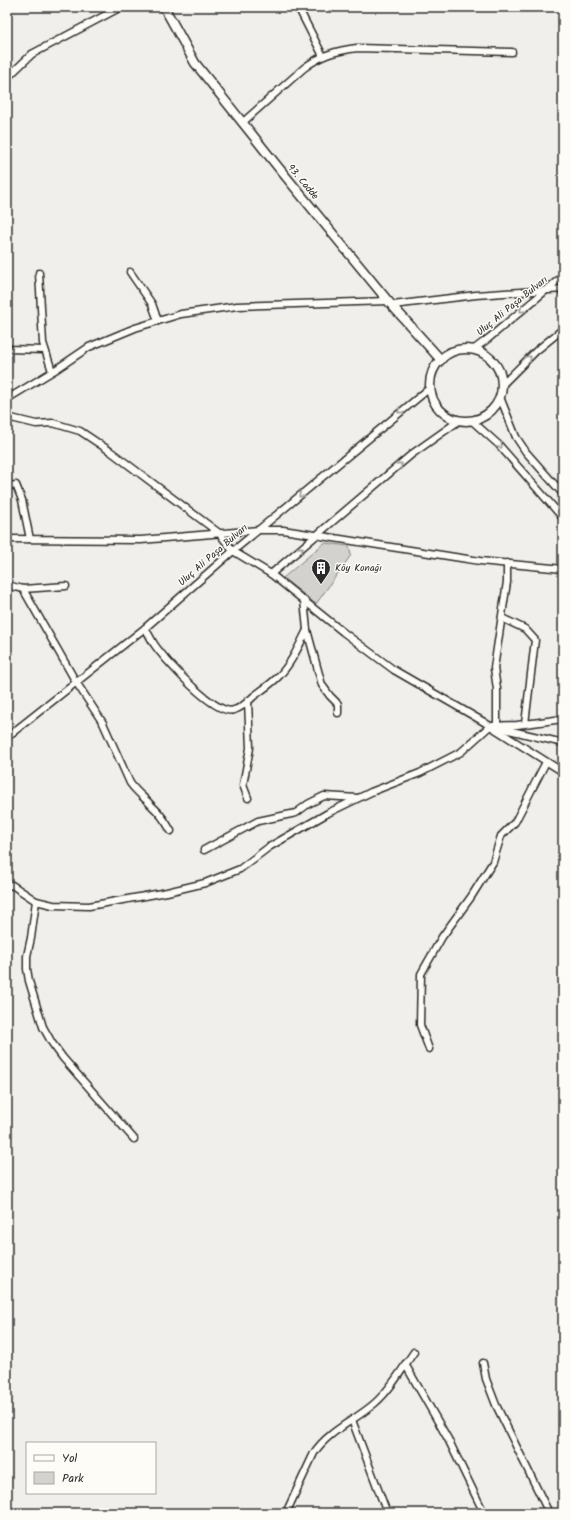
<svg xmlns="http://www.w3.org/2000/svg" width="570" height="1520" viewBox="0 0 570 1520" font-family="Kalam,sans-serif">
<rect width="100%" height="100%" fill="#f0efeb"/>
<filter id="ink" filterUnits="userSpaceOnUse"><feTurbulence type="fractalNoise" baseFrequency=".025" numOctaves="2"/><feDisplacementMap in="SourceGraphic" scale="8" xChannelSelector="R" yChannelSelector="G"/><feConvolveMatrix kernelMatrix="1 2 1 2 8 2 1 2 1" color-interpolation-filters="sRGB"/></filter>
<g filter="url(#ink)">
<!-- green -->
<polygon fill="#d3d2cf" stroke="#7f7e7d" points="324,543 349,546 351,555 316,604 283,578"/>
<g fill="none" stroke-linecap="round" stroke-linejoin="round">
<defs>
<g id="minor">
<polyline points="298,7 323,56"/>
<polyline points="7,78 32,54 121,7"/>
<path d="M 242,123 L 304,68 C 321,55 335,51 357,48 L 512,52"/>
<polyline points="130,272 152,304 158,321"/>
<polyline points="39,273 43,343 52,371"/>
<polyline points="393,305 476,295 563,289"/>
<polyline points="7,349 45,350"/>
<polyline points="473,350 489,338 563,276"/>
<polyline points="502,385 536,351 563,329"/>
<polyline points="500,397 516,437 526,452 563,494"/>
<polyline points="7,399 55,370 89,347 135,328 181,314 237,306 388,301"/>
<polyline points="7,417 36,424 53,423 80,431 110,451 219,533 233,551 271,574 343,632 394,670 484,722 563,772"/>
<polyline points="471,420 499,445 563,518"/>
<polyline points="7,486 16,485 22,500 30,539"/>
<polyline points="7,539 141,540 259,530 283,530 480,561 563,569"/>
<polyline points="271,574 412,454 460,420"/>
<path d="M 7,585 L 23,589 L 76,682 L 103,723 L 130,783 C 137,793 145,798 152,806 C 160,813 166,822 171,831"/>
<polyline points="23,589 66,586"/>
<polyline points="304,600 307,630 322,685 330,696 338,704 338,713"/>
<polyline points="502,618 525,629 535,640 525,724"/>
<path d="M 145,628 C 148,633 151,639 154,644 C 164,659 216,717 234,710 C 241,708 249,701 254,696 C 262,690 271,684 278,677 C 291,664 299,646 307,630"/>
<polyline points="497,726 497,689 494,668 507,582 507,563"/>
<polyline points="500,728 563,743"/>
<polyline points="7,737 145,628 233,551 431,387"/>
<polyline points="248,798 243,785 250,748 248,701"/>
<polyline points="204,850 258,821 296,813 308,804 324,796 358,798"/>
<polyline points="7,886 12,885 36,901 53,905 89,906 167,892 205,883 240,869 269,847 328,813 371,792 420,773 461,752 490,726 517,725 563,719"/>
<polyline points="36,901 31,938 27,956 27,969 29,981 43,1027 52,1043 63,1058 134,1139"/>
<polyline points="429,1049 420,1025 421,974 442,937 471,897 493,862 501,836 515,822 546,762"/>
<polyline points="483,1363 486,1379 496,1405 549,1513"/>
<polyline points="405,1364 448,1439 484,1513"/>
<polyline points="352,1420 387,1513"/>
<path d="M 286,1513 L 314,1453 C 328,1431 356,1420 375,1403 C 391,1389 402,1369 414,1352"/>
</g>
<g id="major">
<polyline points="164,7 195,63 278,167 388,301 441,360"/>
<circle cx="466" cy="385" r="36"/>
</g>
</defs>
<!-- minor casing -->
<use href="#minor" stroke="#2b2b2b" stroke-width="9"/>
<!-- major casing -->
<use href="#major" stroke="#2b2b2b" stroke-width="11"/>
<!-- minor -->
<use href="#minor" stroke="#fdfcf7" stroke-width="6"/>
<!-- major -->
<use href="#major" stroke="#fdfcf7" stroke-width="8"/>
</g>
<!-- one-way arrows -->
<defs><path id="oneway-chevron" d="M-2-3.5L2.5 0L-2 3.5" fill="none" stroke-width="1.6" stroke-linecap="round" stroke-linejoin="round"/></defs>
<g stroke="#9e9e9b">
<use href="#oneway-chevron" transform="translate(522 310) rotate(140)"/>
<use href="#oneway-chevron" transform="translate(529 358) rotate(-43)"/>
<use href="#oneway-chevron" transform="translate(400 411) rotate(140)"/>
<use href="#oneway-chevron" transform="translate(500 446) rotate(49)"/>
<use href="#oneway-chevron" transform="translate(400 465) rotate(-40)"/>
<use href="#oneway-chevron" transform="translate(301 495) rotate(140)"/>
<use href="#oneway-chevron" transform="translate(301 549) rotate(-40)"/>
</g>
</g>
<!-- icons -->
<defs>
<symbol id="building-pin" viewBox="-11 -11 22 30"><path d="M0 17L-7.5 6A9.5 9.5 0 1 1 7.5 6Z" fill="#2b2b2b" stroke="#fdfcf7"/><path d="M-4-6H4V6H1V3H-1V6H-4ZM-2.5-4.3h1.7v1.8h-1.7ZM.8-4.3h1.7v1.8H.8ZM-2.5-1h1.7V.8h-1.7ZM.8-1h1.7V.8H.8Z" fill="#fff"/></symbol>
</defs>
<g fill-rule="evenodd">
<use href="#building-pin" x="310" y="557" width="22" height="30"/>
</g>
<g text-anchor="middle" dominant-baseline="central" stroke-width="3" stroke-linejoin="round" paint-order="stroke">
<!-- street labels -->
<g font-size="10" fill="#2b2b2b" stroke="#fdfcf7">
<text transform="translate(303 182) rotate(50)">93. Cadde</text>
<text transform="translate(512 306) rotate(-39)">Uluç Ali Paşa Bulvarı</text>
<text transform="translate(213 555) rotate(-41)">Uluç Ali Paşa Bulvarı</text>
</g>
<!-- poi labels -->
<g font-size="10" fill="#2b2b2b" stroke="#fdfcf7" text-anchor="start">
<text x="335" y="568">Köy Konağı</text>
</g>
</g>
<!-- margin -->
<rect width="570" height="1520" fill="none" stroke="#fdfcf7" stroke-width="24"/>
<rect x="12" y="12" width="546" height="1496" fill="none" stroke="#2b2b2b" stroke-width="1.5" filter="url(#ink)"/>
<!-- legend -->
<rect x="26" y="1442" width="130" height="52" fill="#fdfcf7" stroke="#a9a8a5"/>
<rect x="34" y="1455" width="20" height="6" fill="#fdfcf7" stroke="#a9a8a5"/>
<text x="62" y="1462" font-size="12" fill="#2b2b2b">Yol</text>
<rect x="34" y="1472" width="20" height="12" fill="#d3d2cf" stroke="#a9a8a5"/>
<text x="62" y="1482" font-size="12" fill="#2b2b2b">Park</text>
</svg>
